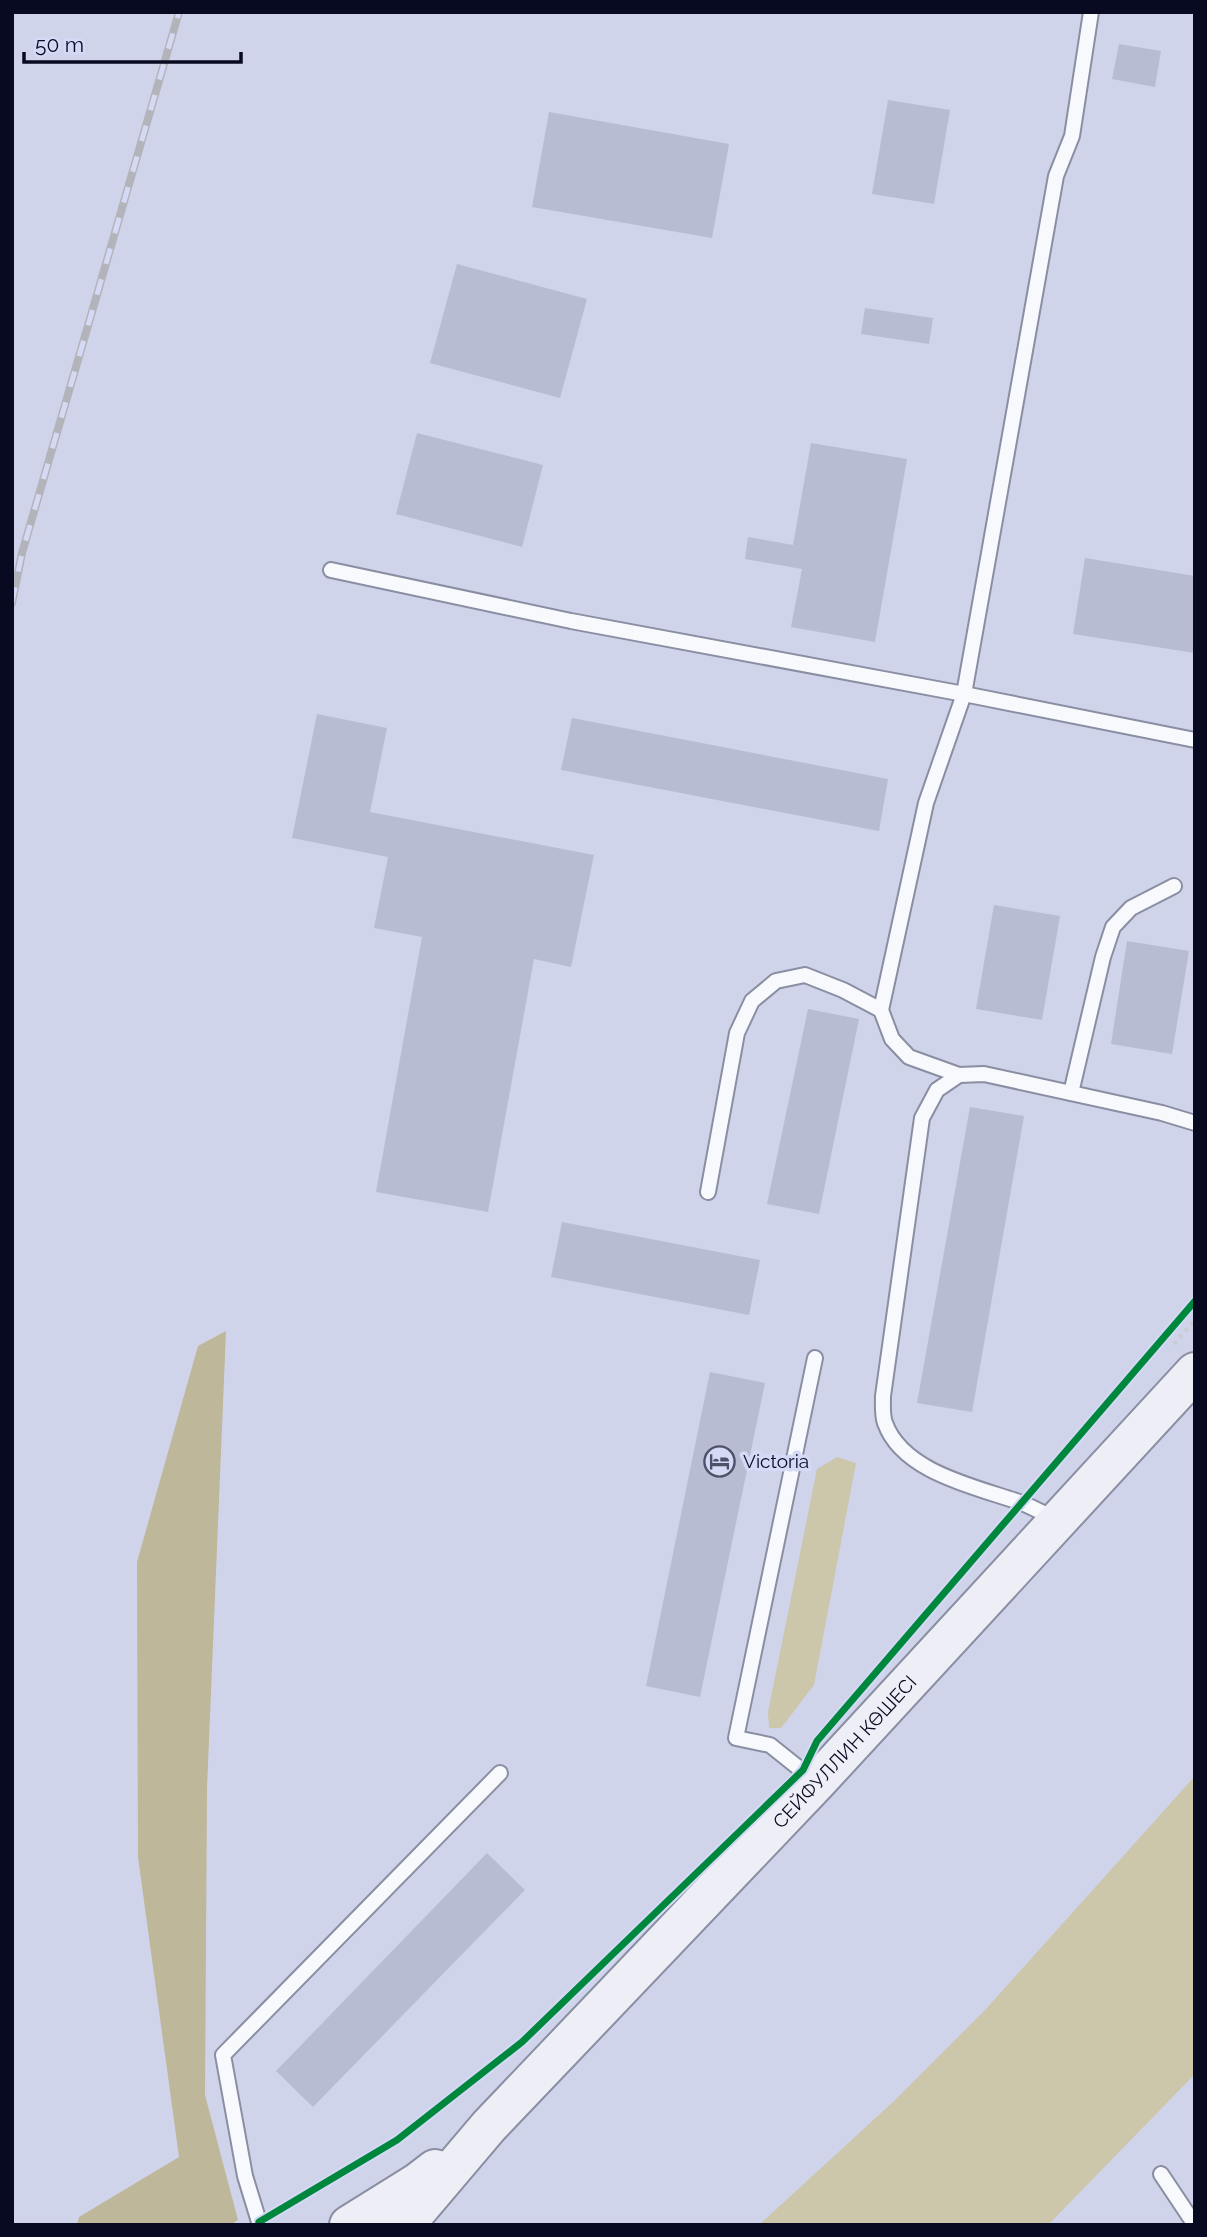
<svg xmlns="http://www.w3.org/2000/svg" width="1207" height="2237" viewBox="0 0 1207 2237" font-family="Raleway,sans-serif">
<rect width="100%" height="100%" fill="#cfd4ea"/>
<!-- green -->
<g fill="#ccc6ab">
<polygon points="837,1457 856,1463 814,1685 781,1728 769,1728 768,1712 817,1469"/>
<polygon points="1195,1776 1195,2074 1048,2225 759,2225 894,2101 985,2010"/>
</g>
<!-- forest -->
<polygon fill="#bfb799" points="226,1331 207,1788 205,2095 238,2220 230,2225 77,2225 79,2217 179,2157 138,1857 137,1562 198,1346"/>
<!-- building -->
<g fill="#b8bcd3">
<polygon points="1119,44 1161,51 1155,87 1112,79"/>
<polygon points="888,100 950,110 934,204 872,194"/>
<polygon points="549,112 729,144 712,238 532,207"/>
<polygon points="457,264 587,299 560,398 430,363"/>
<polygon points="865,308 933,318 929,344 861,334"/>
<polygon points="417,433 543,465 522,547 396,514"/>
<polygon points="811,443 907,459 875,642 791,627 802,569 745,559 748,537 793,545"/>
<polygon points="1085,558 1195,576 1195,653 1073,634"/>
<polygon points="317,714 387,728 370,812 594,855 571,967 534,959 488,1212 376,1192 422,937 374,928 388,857 292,838"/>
<polygon points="572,718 888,779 879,831 561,770"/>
<polygon points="994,905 1060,916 1042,1020 976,1009"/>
<polygon points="1127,941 1189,951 1172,1054 1111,1044"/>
<polygon points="808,1009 859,1019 819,1214 767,1204"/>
<polygon points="970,1107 1024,1116 972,1412 917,1403"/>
<polygon points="562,1222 760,1260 749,1315 551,1277"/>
<polygon points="710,1372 765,1383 700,1697 646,1686"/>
<polygon points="487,1853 525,1890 313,2107 276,2071"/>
</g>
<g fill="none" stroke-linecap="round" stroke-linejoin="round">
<defs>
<g id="service">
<polyline points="1091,12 1072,136 1056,176 964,694 926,803 881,1010 892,1039 909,1057 959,1075 984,1074 1162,1113 1195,1123"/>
<polyline points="331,570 571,621 964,694 1195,740"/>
<path d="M 959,1075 L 937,1090 L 922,1118 L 883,1396 C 883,1405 882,1415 885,1423 C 903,1473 977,1487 1022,1503 C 1034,1508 1045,1514 1057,1520"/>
<polyline points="1071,1093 1103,957 1113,927 1131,908 1174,886"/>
<polyline points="708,1192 737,1033 752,1001 776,981 805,975 843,990 881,1010"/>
<polyline points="815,1358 736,1738 770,1745 815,1781"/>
<polyline points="1161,2174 1195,2225"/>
<polyline points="260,2225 245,2176 223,2055 500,1773"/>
</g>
<g id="secondary">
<polyline points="349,2225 418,2182 435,2169"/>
<path id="s1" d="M 405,2225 L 489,2126 L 816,1783 L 1195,1372"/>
</g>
</defs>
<!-- service casing -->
<use href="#service" stroke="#8a8ea2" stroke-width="18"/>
<!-- secondary casing -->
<use href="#secondary" stroke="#8a8ea2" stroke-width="42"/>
<!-- path -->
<polyline stroke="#cbccd3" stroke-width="4.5" stroke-dasharray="3.5 5" stroke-linecap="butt" points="1174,1344 1195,1320"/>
<!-- service -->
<use href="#service" stroke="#f8f9fc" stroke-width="14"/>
<!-- secondary -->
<use href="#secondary" stroke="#eeeff6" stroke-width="38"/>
<defs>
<polyline id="rail" points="12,603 22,553 179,12"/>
</defs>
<!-- rail casing -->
<use href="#rail" stroke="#b3b4ba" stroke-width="8"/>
<!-- rail -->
<use href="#rail" stroke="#d4daf6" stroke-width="5" stroke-dasharray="16" stroke-linecap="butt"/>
<defs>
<polyline id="cycleway" points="259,2222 397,2140 522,2042 803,1770 817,1741 1195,1301"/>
</defs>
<!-- cycleway casing -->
<use href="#cycleway" stroke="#d4daf6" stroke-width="11"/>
<!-- cycleway -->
<use href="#cycleway" stroke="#00873e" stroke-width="7"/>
</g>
<!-- icons -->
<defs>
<symbol id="hotel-ring" viewBox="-11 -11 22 22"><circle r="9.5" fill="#d4daf6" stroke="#4e5167" stroke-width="1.5"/><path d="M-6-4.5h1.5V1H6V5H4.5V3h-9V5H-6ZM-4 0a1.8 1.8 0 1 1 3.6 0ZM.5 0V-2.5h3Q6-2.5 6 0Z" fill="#4e5167"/></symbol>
</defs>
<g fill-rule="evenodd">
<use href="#hotel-ring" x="702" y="1444" width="35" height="35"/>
</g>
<g text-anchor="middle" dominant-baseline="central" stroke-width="7" stroke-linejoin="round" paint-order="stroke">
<!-- poi labels -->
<g font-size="19" fill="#080a21" stroke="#d4daf6" text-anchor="start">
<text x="743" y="1461">Victoria</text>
</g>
<!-- street labels -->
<g font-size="19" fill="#080a21" stroke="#d4daf6">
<text stroke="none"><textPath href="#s1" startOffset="646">СЕЙФУЛЛИН КӨШЕСІ</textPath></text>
</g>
</g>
<!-- border -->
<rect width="1207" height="2237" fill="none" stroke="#080a21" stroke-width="28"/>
<!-- scale -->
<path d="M24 52v10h217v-10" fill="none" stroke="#080a21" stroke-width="3.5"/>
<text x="35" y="52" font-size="21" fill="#080a21" stroke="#d4daf6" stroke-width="5" paint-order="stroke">50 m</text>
</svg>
